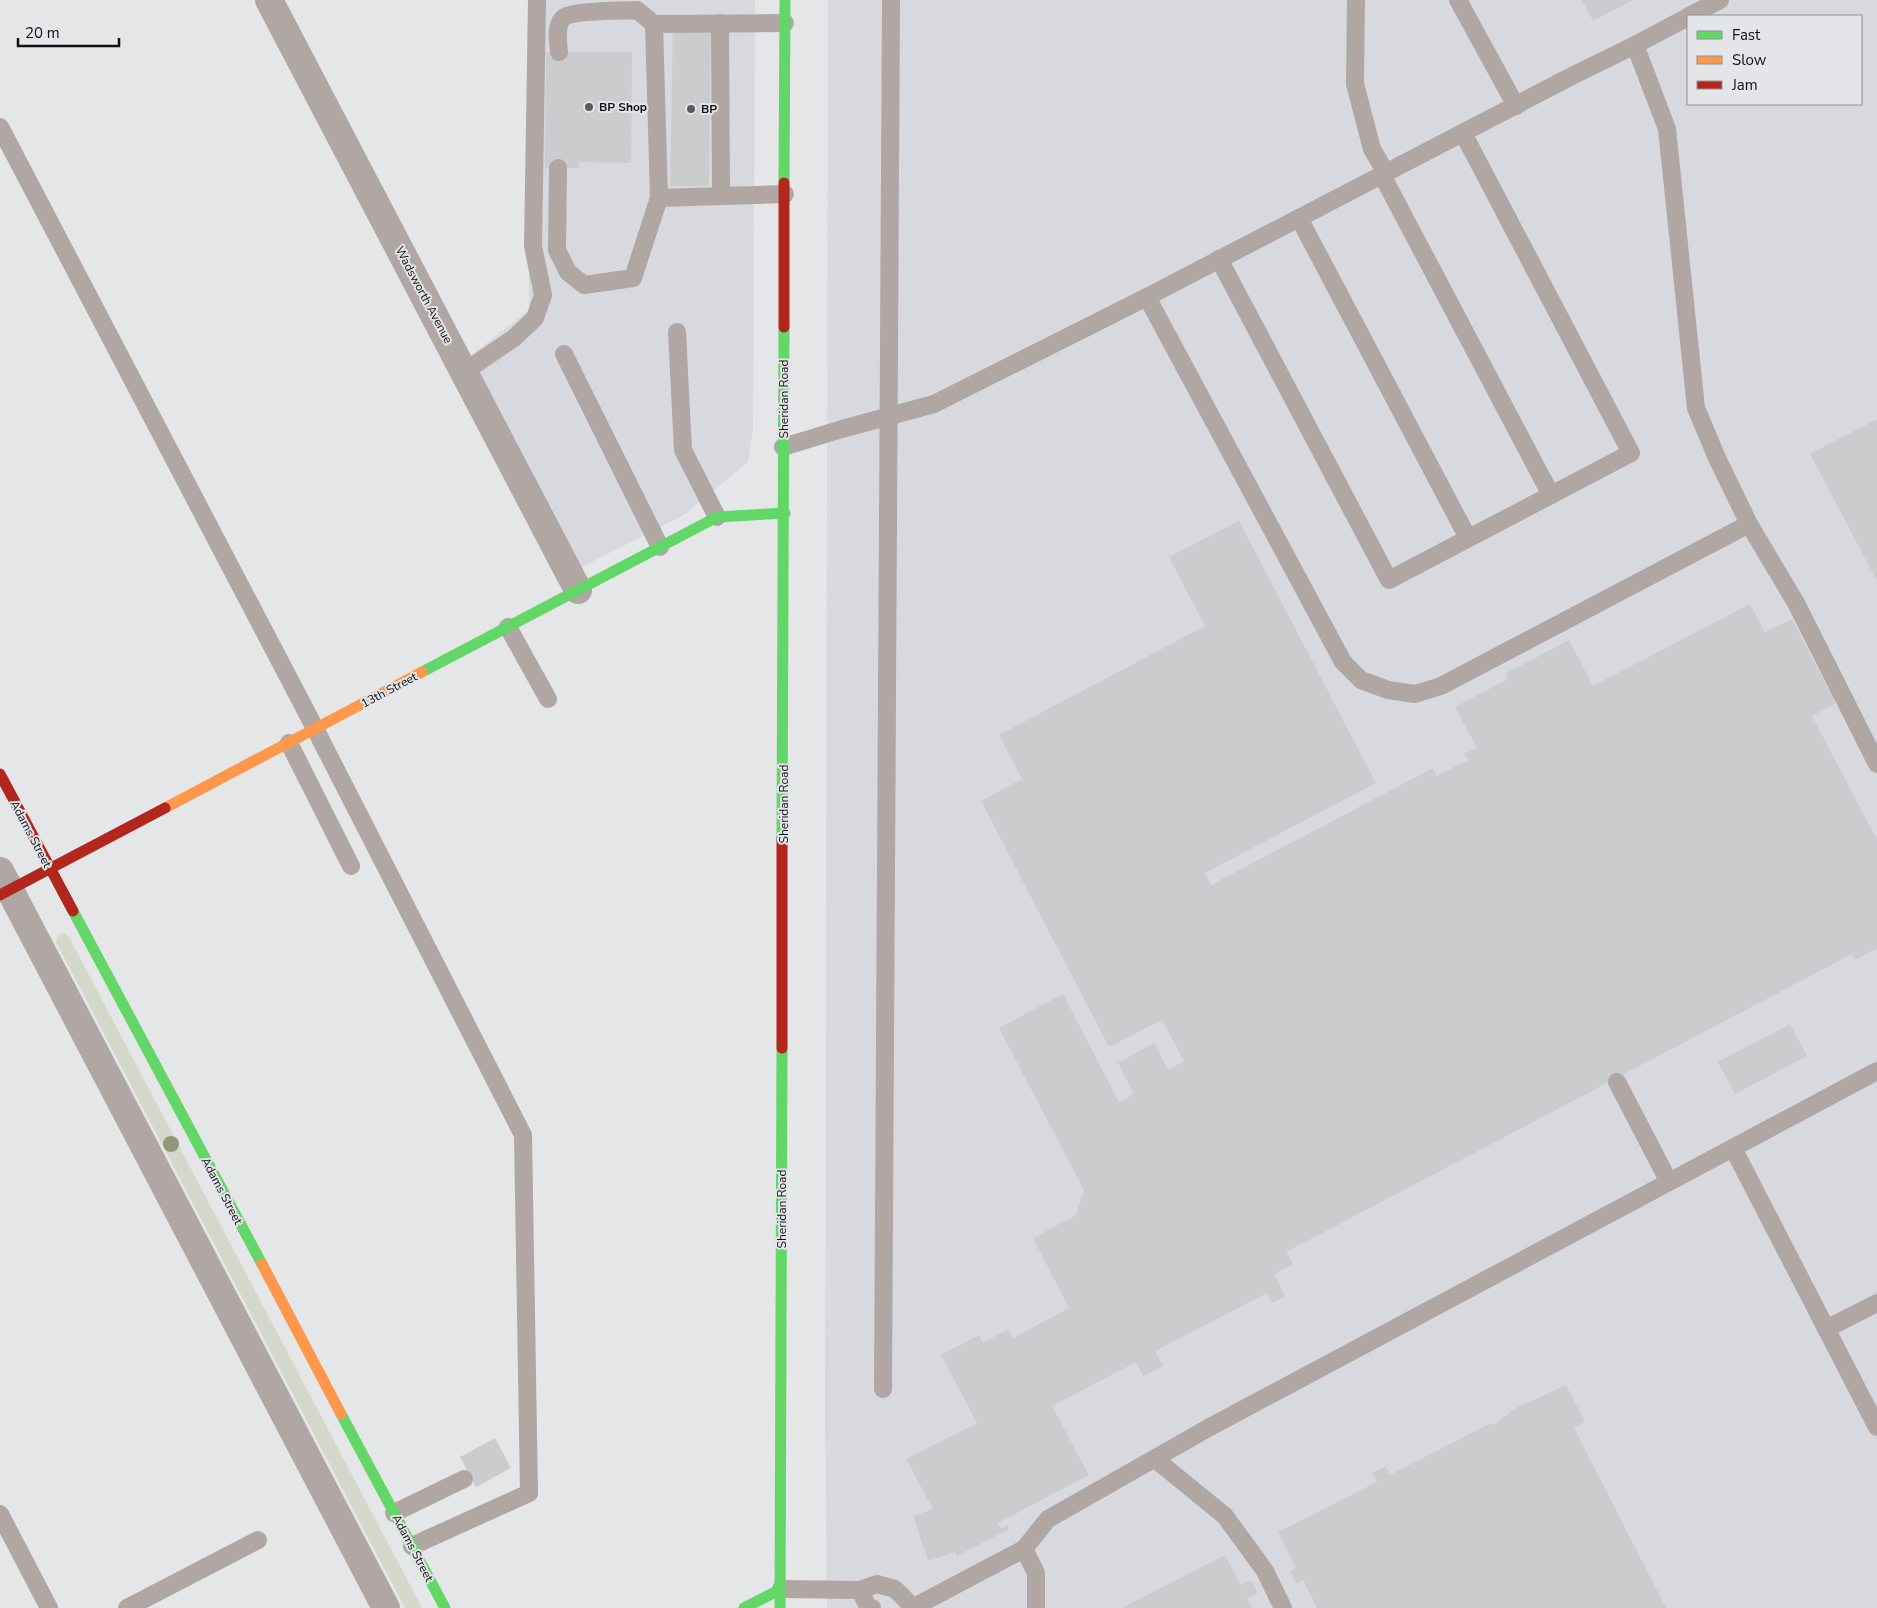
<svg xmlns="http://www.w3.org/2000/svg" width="1877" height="1608" viewBox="0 0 1877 1608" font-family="'Nunito Sans',sans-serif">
<rect width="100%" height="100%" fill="#e5e6e7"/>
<!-- built -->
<g fill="#d7d9de" fill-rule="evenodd">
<polygon points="528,0 755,0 753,429 748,462 684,515 566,575 465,360 529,310"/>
<path d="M 828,0 L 1877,0 L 1877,1608 L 827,1608 L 825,1420 ZM 1688,16 L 1861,16 L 1861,104 L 1688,104 Z"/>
</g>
<!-- green -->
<polygon fill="#d4d8ca" points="63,933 69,937 422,1608 405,1608 56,942 58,935"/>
<!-- building -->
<g fill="#cbcccd">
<polygon points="1582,0 1633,0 1593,21"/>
<polygon points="673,31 711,31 709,186 670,186"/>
<polygon points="546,52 632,52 631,163 579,162 579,168 545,168"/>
<polygon points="1877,419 1877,581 1810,454"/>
<polygon points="1239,521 1376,783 1205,873 1211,885 1433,768 1437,776 1468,760 1464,754 1477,748 1455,707 1508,679 1505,674 1569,640 1593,686 1750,604 1765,632 1792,619 1836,703 1812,716 1877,840 1877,948 1855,960 1852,954 1286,1252 1293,1264 1274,1274 1285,1296 1272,1303 1267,1293 1155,1351 1163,1366 1143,1376 1136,1362 1052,1406 1089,1475 998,1523 1001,1529 1008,1525 1009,1529 957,1556 955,1552 928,1561 913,1516 933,1509 906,1459 977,1423 941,1355 979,1335 983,1343 1008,1329 1013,1338 1069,1308 1033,1238 1076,1215 1084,1190 999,1028 1063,994 1119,1102 1134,1094 1118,1063 1154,1043 1168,1070 1184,1061 1162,1020 1109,1047 981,801 1022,779 999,735 1205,626 1169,557"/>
<polygon points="1790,1024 1807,1056 1735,1094 1718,1062"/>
<polygon points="1566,1385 1585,1422 1574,1428 1666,1608 1317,1608 1303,1580 1296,1583 1290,1571 1296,1568 1278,1532 1377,1482 1372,1473 1386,1466 1390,1475 1491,1423 1492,1425 1499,1422 1498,1420 1511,1413 1510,1411"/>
<polygon points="495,1438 511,1468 476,1487 460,1457"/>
<polygon points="1225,1555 1241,1585 1251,1580 1258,1593 1247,1598 1252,1608 1122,1608"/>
</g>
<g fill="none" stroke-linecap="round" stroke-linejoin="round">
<!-- lane -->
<g stroke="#b0a6a4" stroke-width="18">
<polyline points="1356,0 1355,84 1372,149 1386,173"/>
<polyline points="1458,0 1516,106"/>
<polyline points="1689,16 1720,0"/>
<polyline points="720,23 721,196"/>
<polyline points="1635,45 1688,17"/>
<path d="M 559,52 C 558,41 555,26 563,18 C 571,10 624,11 637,10 L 654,24"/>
<polyline points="0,127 306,711 523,1135 529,1493 412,1546"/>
<polyline points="558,168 557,250 568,272 584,285 633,278 659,198"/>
<polyline points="1382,175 1551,495"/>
<polyline points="785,194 659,198 654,24 785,23"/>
<polyline points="1299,218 1468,538"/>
<polyline points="1219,259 1389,580 1631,453 1463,133"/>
<polyline points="1147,297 1343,662 1361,680 1388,690 1415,694 1441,686 1749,524"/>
<polyline points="677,332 683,450 717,517"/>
<polyline points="564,354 660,547"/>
<polyline points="464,372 514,338 535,318 543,295 533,246 537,0"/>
<polyline points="783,447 842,429 934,404 1147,297 1570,77 1635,45 1667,129 1696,408 1717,458 1749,524 1796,603 1877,764"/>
<polyline points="508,627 548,699"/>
<polyline points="289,743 351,866"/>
<polyline points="1617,1082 1669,1182"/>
<polyline points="1733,1148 1877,1427"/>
<polyline points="1826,1329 1877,1303"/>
<polyline points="883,1389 891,0"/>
<polyline points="1155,1459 1225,1516 1265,1571 1283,1608"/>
<polyline points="394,1513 464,1479"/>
<polyline points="0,1514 49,1608"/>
<polyline points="1024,1549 1036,1573 1036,1608"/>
<polyline points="781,1589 860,1590 877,1584 895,1589 914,1608"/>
<polyline points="860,1590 868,1607 872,1608"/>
<polyline points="914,1607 1024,1549 1048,1519 1210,1427 1877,1071"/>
<polyline points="127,1608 258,1540"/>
</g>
<!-- street -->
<g stroke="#b0a6a4" stroke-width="28">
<polyline points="269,0 578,590"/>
<polyline points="0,871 386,1608"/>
</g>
<!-- fast -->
<g stroke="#63d668" stroke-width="11">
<polyline points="784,183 785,0"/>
<polyline points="422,672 717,517 785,513"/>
<polyline points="782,839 784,327"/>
<polyline points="73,911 262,1264"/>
<polyline points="341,1414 445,1608"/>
<polyline points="744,1608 781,1589"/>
<polyline points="780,1608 782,1048"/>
</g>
<!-- slow -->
<g stroke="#ff974d" stroke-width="11">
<polyline points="165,808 422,672"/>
<polyline points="262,1264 341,1414"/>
</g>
<!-- jam -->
<g stroke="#b3261e" stroke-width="11">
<polyline points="784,327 784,183"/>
<polyline points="0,774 73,911"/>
<polyline points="0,895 165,808"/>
<polyline points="782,1048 782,839"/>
</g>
</g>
<!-- trees -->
<circle fill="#92977c" cx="171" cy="1144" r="8"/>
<!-- markers -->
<g fill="#5b5c5d" stroke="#e4e5e8" stroke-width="2">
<circle cx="589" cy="107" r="5"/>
<circle cx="691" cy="109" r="5"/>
</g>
<g text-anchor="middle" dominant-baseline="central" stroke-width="4" stroke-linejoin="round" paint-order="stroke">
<!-- poi labels -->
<g font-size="12" font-weight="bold" fill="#101112" stroke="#e4e5e8" text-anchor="start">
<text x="599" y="107">BP Shop</text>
<text x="701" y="109">BP</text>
</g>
<!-- street labels -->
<g font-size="12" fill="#101112" stroke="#e4e5e8">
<text transform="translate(424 295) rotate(62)">Wadsworth Avenue</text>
<text transform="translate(784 399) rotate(-90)">Sheridan Road</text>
<text transform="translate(389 690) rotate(-28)">13th Street</text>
<text transform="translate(784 804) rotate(-90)">Sheridan Road</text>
<text transform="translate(31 834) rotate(62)">Adams Street</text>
<text transform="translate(222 1191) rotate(62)">Adams Street</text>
<text transform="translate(782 1209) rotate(-90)">Sheridan Road</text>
<text transform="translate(413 1548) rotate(62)">Adams Street</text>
</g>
</g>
<!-- legend -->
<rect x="1687" y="15" width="175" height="90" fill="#e4e5e8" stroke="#8f9092"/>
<rect x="1697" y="31" width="25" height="8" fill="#63d668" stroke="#8f9092"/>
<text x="1732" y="40" font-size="15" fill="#101112">Fast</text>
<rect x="1697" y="56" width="25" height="8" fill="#ff974d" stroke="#8f9092"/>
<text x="1732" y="65" font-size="15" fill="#101112">Slow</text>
<rect x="1697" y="81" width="25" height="8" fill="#b3261e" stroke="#8f9092"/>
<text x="1732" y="90" font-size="15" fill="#101112">Jam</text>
<!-- scale -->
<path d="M18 38v8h101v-8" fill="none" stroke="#101112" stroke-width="2.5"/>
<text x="25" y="38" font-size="15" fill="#101112" stroke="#e4e5e8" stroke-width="4" paint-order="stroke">20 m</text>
</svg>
